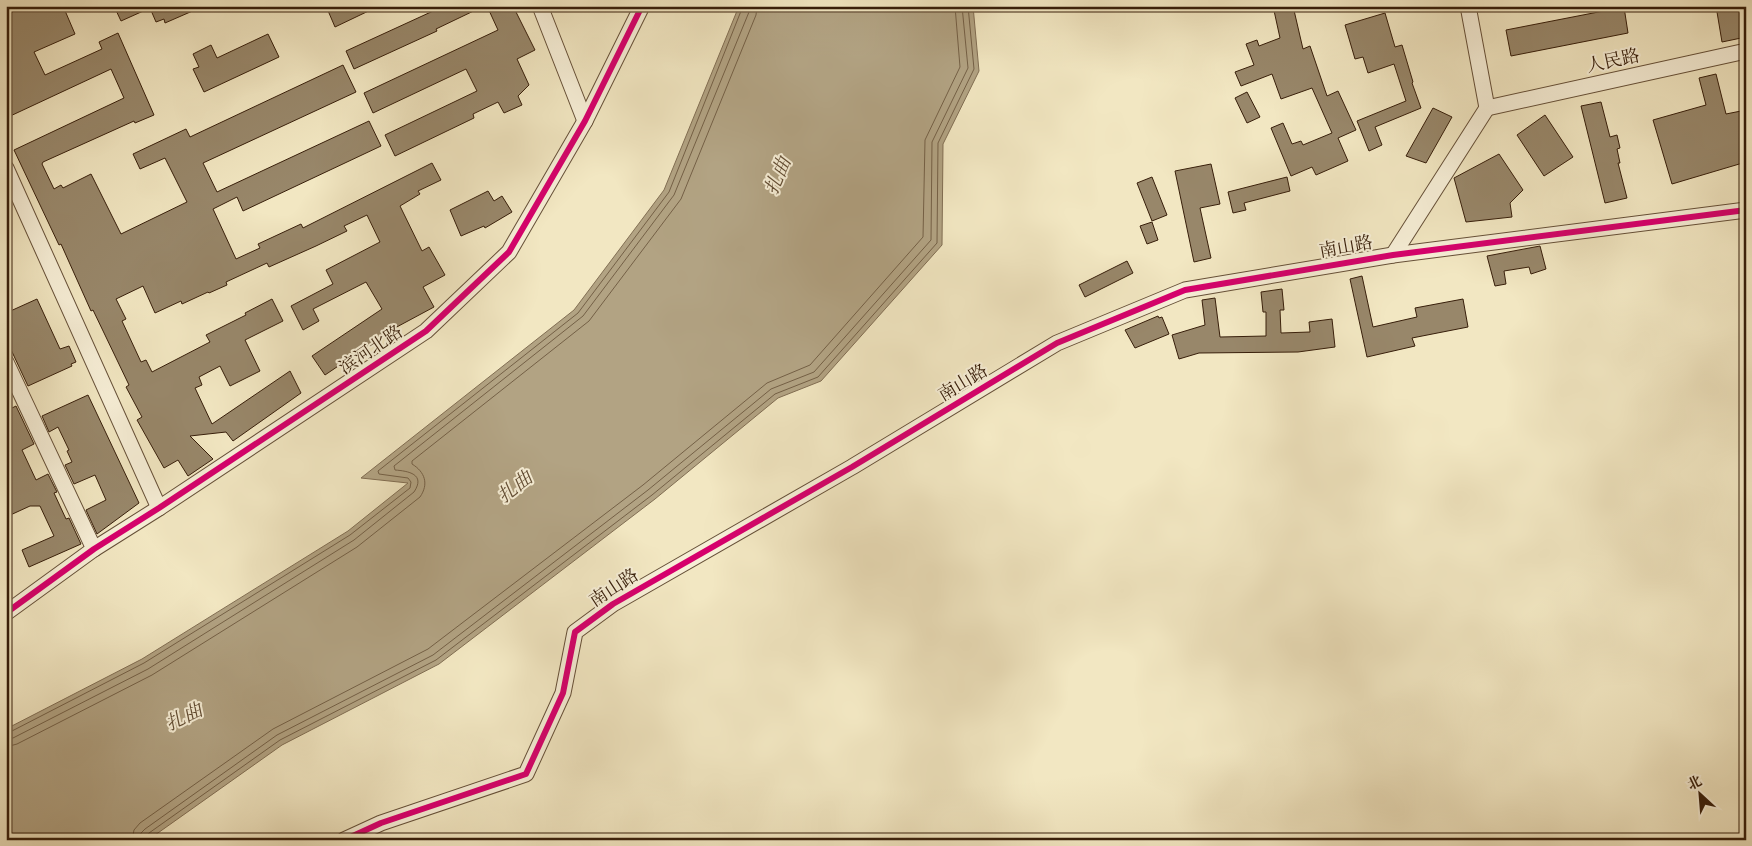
<svg xmlns="http://www.w3.org/2000/svg" width="1752" height="846" viewBox="0 0 1752 846" font-family="'Libre Bodoni','Noto Serif SC',serif">
<rect width="100%" height="100%" fill="#f2e7c2"/>
<filter id="stains"><feTurbulence type="fractalNoise" baseFrequency=".004" numOctaves="4"/><feColorMatrix values="0 0 0 0 .2 0 0 0 0 .09 0 0 0 0 .02 0 0 0 .5 -.17"/></filter>
<radialGradient id="worn" r=".72"><stop offset=".6" stop-color="#630" stop-opacity="0"/><stop offset="1" stop-color="#630" stop-opacity=".3"/></radialGradient>
<!-- water -->
<polygon fill="#b2a383" stroke="#816e53" points="739,6 973,6 979,71 943,144 942,245 821,381 778,398 655,499 439,664 282,745 148,840 6,840 6,729 142,659 348,531 408,483 361,478 574,310 664,190"/>
<g fill="none" stroke-linecap="round" stroke-linejoin="round">
<!-- shore -->
<g stroke="#746046" stroke-width="1">
<polyline points="6,733 10,732 144,663 350,535 410,488 411,482 408,478 379,474 378,471 578,313 669,192 743,6"/>
<path d="M 6,739 L 13,738 L 148,669 L 354,540 L 414,492 C 426,474 408,471 395,470 L 394,466 L 583,316 L 674,195 L 749,12 L 750,6"/>
<path d="M 6,747 L 17,744 L 152,675 L 357,547 L 420,497 C 429,484 425,472 412,464 L 412,461 L 589,321 L 681,199 L 756,15 L 757,6"/>
<polyline points="132,840 134,830 140,823 273,729 428,649 643,485 767,383 810,365 923,237 925,140 960,67 955,6"/>
<polyline points="140,840 141,833 145,829 277,735 433,655 648,490 771,389 814,372 931,240 932,142 968,68 962,6"/>
<polyline points="146,840 149,833 280,740 436,660 652,495 775,394 818,377 937,243 938,143 974,69 968,6"/>
</g>
</g>
<!-- building -->
<g fill="#98876a" stroke="#371e0a">
<polygon points="6,6 63,6 75,34 34,52 45,75 102,49 99,42 118,33 154,115 135,123 134,121 43,162 42,164 54,189 61,185 63,188 91,174 121,234 187,202 165,158 140,169 133,154 186,129 190,137 343,65 356,92 203,163 217,192 369,121 381,146 243,211 237,197 213,209 236,259 260,248 258,244 301,224 303,228 432,163 441,180 418,191 420,194 400,206 422,251 429,247 445,275 423,287 434,307 393,329 325,375 312,356 382,309 366,282 313,309 319,321 303,330 291,306 333,284 326,270 380,242 367,215 344,226 347,231 316,246 269,267 267,263 226,282 227,285 209,293 208,292 182,304 181,301 155,313 143,286 116,299 126,319 122,321 141,362 146,360 152,372 210,342 206,335 246,315 245,313 272,299 283,321 245,340 260,371 230,386 220,366 199,377 202,385 195,388 212,424 290,371 301,393 233,441 226,432 190,436 213,459 188,476 178,460 164,468 137,420 142,417 126,387 129,385 93,310 91,311 61,244 59,245 14,150 124,98 111,69 6,118"/>
<polygon points="114,6 204,6 165,23 164,19 156,22 150,8 121,21"/>
<polygon points="326,6 379,6 335,27"/>
<polygon points="444,6 484,6 436,29 437,31 354,69 346,51"/>
<polygon points="487,6 513,6 535,50 517,59 529,85 518,96 522,105 504,113 498,102 473,114 474,118 395,156 385,135 477,91 466,69 373,113 364,93 498,30"/>
<polygon points="1273,6 1293,6 1303,49 1310,46 1327,96 1338,91 1356,130 1338,138 1348,161 1316,175 1312,167 1291,176 1271,128 1283,123 1292,144 1301,141 1303,145 1332,133 1312,88 1281,99 1272,74 1241,86 1235,72 1254,65 1246,44 1257,40 1259,46 1280,38"/>
<polygon points="1716,6 1746,6 1746,37 1722,42"/>
<polygon points="1624,7 1628,33 1511,56 1506,30"/>
<polygon points="1385,13 1395,47 1402,45 1413,82 1412,83 1421,108 1375,127 1382,145 1369,151 1357,121 1406,101 1394,64 1368,73 1363,57 1355,59 1345,25"/>
<polygon points="268,34 279,57 204,92 193,69 199,67 193,54 211,45 217,58"/>
<polygon points="1716,74 1726,114 1746,110 1746,162 1672,184 1653,120 1706,105 1699,78"/>
<polygon points="1247,92 1260,117 1247,123 1235,98"/>
<polygon points="1601,102 1610,137 1617,135 1620,148 1617,149 1620,163 1618,163 1627,198 1605,203 1581,106"/>
<polygon points="1433,108 1452,117 1426,163 1406,156"/>
<polygon points="1545,115 1573,157 1544,176 1517,135"/>
<polygon points="1499,154 1523,190 1510,203 1512,217 1466,222 1454,178"/>
<polygon points="1211,164 1220,204 1200,208 1211,258 1194,262 1175,171"/>
<polygon points="1152,177 1167,215 1152,221 1137,183"/>
<polygon points="1287,177 1290,191 1244,203 1246,210 1233,213 1228,192"/>
<polygon points="488,191 494,201 502,196 512,212 485,228 484,226 461,236 450,210"/>
<polygon points="1152,222 1158,240 1147,244 1140,226"/>
<polygon points="1540,246 1546,269 1531,274 1529,267 1504,271 1506,284 1495,286 1487,256"/>
<polygon points="1127,261 1133,273 1085,297 1079,285"/>
<polygon points="1362,276 1373,327 1417,317 1415,308 1463,299 1468,327 1412,338 1415,346 1367,357 1350,279"/>
<polygon points="1282,289 1284,310 1280,310 1281,333 1310,332 1309,322 1332,319 1335,347 1298,352 1199,353 1179,359 1172,335 1205,325 1202,300 1215,298 1220,337 1266,336 1266,312 1263,312 1261,292"/>
<polygon points="37,299 60,349 69,346 76,362 71,364 72,366 28,386 6,339 6,313"/>
<polygon points="1158,316 1159,318 1162,317 1169,334 1135,348 1125,330"/>
<polygon points="88,395 139,503 97,534 86,510 106,500 95,475 74,484 65,465 72,462 67,451 69,450 58,427 49,432 42,416"/>
<polygon points="16,406 34,444 22,450 36,480 48,474 57,492 54,493 66,519 69,518 81,544 29,567 22,550 54,536 40,506 30,506 6,517 6,411"/>
</g>
<g fill="none" stroke-linecap="round" stroke-linejoin="round">
<defs>
<g id="minor">
<polyline points="540,6 585,121"/>
<polyline points="1487,108 1746,51"/>
<polyline points="6,168 159,508"/>
<polyline points="1393,255 1487,108 1468,6"/>
<polyline points="6,362 94,549"/>
<polyline points="6,613 94,549 159,508 426,331 509,252 585,121 642,6"/>
<polyline points="344,840 381,823 526,774 563,693 575,632 613,604 852,467 1057,343 1185,290 1393,255 1746,210"/>
</g>
</defs>
<!-- minor casing -->
<use href="#minor" stroke="#665038" stroke-width="17"/>
<!-- minor -->
<use href="#minor" stroke="#f7efd7" stroke-width="15"/>
<defs>
<g id="cycleway">
<polyline points="6,613 94,549 159,508 426,331 509,252 585,121 642,6"/>
<polyline points="344,840 381,823 526,774 563,693 575,632 613,604 852,467 1057,343 1185,290 1393,255 1746,210"/>
</g>
</defs>
<!-- cycleway casing -->
<use href="#cycleway" stroke="#f7efd7" stroke-width="9"/>
<!-- cycleway -->
<use href="#cycleway" stroke="#d6006c" stroke-width="6"/>
</g>
<g text-anchor="middle" dominant-baseline="central" stroke-width="4" stroke-linejoin="round" paint-order="stroke">
<!-- street labels -->
<g font-size="18" fill="#371e0a" stroke="#f7efd7">
<text transform="translate(1613 61) rotate(-12)">人民路</text>
<text transform="translate(1346 247) rotate(-10)">南山路</text>
<text transform="translate(371 350) rotate(-34)">滨河北路</text>
<text transform="translate(963 383) rotate(-31)">南山路</text>
<text transform="translate(614 588) rotate(-33)">南山路</text>
</g>
<!-- water labels -->
<g font-size="19" font-style="italic" fill="#624d34" stroke="#f7efd7">
<text transform="translate(778 176) rotate(-67)">扎曲</text>
<text transform="translate(515 487) rotate(-38)">扎曲</text>
<text transform="translate(184 717) rotate(-26)">扎曲</text>
</g>
</g>
<!-- margin -->
<rect width="1752" height="846" fill="none" stroke="#f2e7c2" stroke-width="25"/>
<rect x="8" y="8" width="1737" height="831" fill="none" stroke="#371e0a" stroke-width="2.5"/>
<rect x="12" y="12" width="1727" height="821" fill="none" stroke="#371e0a"/>
<!-- north arrow -->
<g transform="translate(1700 794) rotate(334)" stroke="#f7efd7" stroke-width="4" paint-order="stroke">
<path d="M0-4L9 19L0 12L-9 19Z" fill="#371e0a"/>
<text y="-8" font-size="14" font-weight="bold" text-anchor="middle" fill="#371e0a">北</text>
</g>
<rect width="100%" height="100%" filter="url(#stains)"/>
<rect width="100%" height="100%" fill="url(#worn)"/>
</svg>
